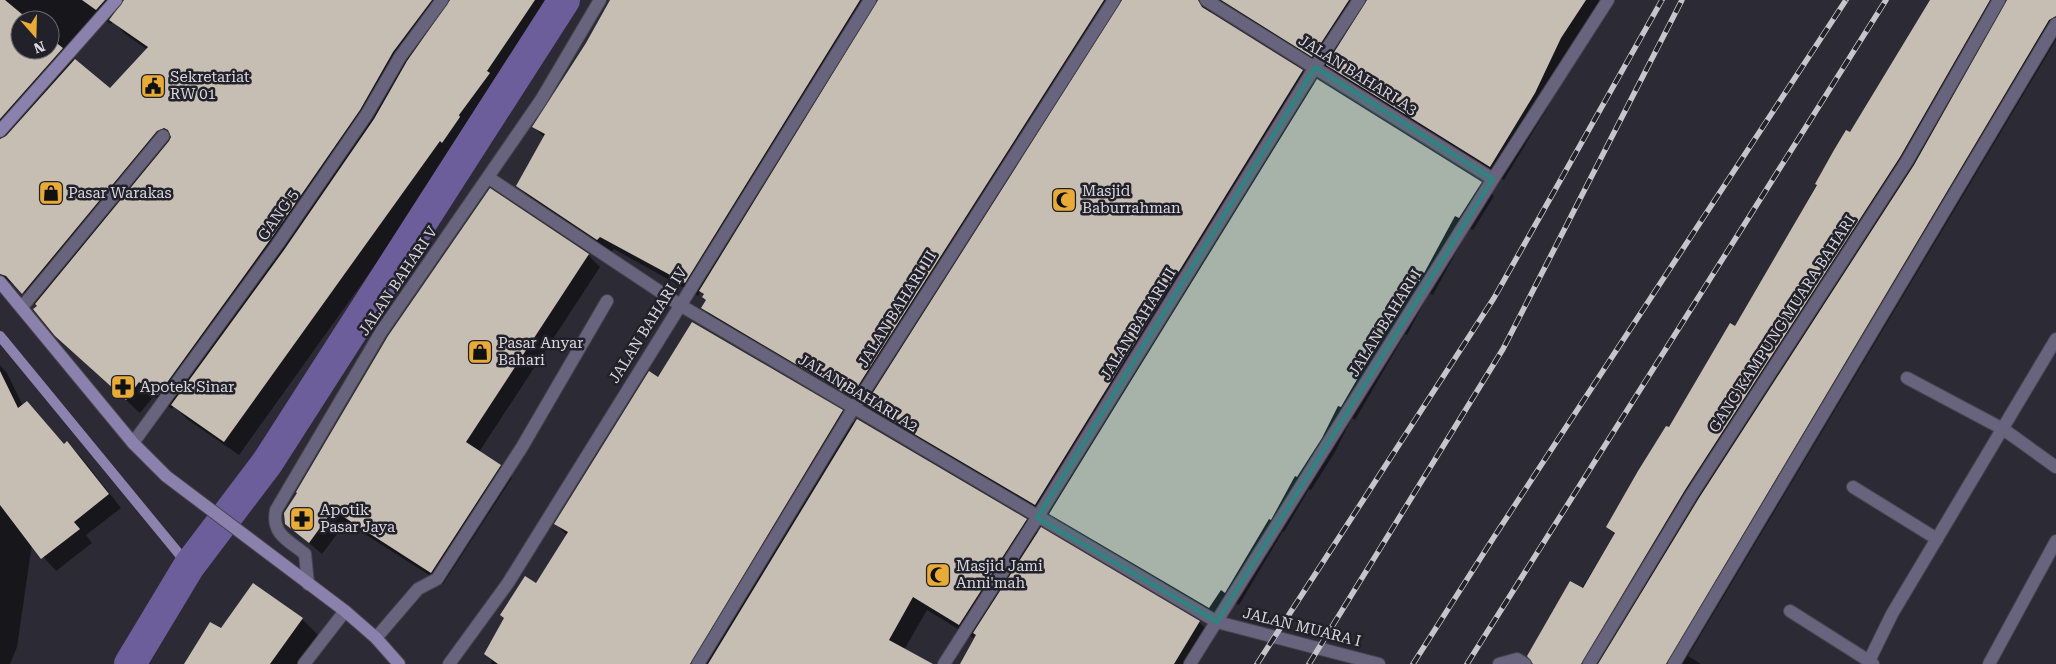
<svg xmlns="http://www.w3.org/2000/svg" width="2056" height="664" viewBox="0 0 2056 664" font-family="'Roboto Serif',serif">
<rect width="100%" height="100%" fill="#2c2a34"/>
<!-- shadow -->
<g fill="#0007" fill-rule="evenodd">
<path d="M 0,0 L 559,0 L 500,85 L 503,88 L 472,130 L 474,132 L 456,156 L 454,155 L 239,455 L 187,419 L 174,406 L 172,409 L 154,396 L 140,413 L 71,350 L 37,307 L 21,290 L 0,275 ZM 20,20 L 50,20 L 50,50 L 20,50 ZM 107,21 L 111,24 L 113,21 L 125,34 L 148,50 L 110,90 L 70,57 Z"/>
<polygon points="612,0 1608,0 1574,51 1548,107 1504,180 1341,78 1328,66 1326,69 1213,9 1211,14 1303,71 1315,84 1481,183 1494,196 1473,230 1469,228 1435,291 1433,295 1429,293 1407,335 1405,334 1355,420 1352,418 1335,452 1311,490 1309,489 1284,532 1283,531 1239,605 1235,603 1223,620 1064,527 1051,514 1049,518 880,418 867,405 865,409 716,321 703,308 707,301 701,291 698,296 614,249 611,253 531,199 518,186 545,138 534,127 587,44"/>
<polygon points="1935,0 2056,0 2056,40 1688,656 1701,664 1534,664 1615,535 1607,527 1736,328 1846,132 1850,134"/>
<polygon points="588,255 600,267 479,452 500,466 512,478 443,584 346,522 322,554 286,524"/>
<polygon points="0,365 7,373 23,406 27,402 65,445 67,443 80,456 121,508 86,535 92,543 56,571 32,544 17,647 10,664 0,664"/>
<polygon points="658,378 842,411 855,424 1026,520 1039,533 1199,622 1213,636 1196,664 961,664 979,632 977,631 973,638 927,610 904,650 921,664 491,664 492,661 485,654 536,584 567,535 556,524"/>
<polygon points="302,619 323,640 306,664 186,664 221,630"/>
</g>
<g fill="none" stroke-linecap="round" stroke-linejoin="round">
<!-- stream -->
<polyline stroke="#8c83ae" stroke-width="10" points="0,336 189,566"/>
<!-- canal -->
<polyline stroke="#6b5e9a" stroke-width="32" points="130,664 189,566 267,463 564,0"/>
</g>
<!-- building -->
<g fill="#c6beb3">
<polygon points="0,0 5,0 29,20 20,20 20,50 50,50 50,38 63,48 0,119"/>
<polygon points="82,0 105,0 96,10"/>
<polygon points="124,0 432,0 393,52 360,110 270,240 158,395 139,382 126,400 55,336 33,309 37,306 35,304 169,141 171,137 168,130 164,128 157,131 22,294 6,276 0,274 0,139 6,136 75,59 110,88 148,47 109,20"/>
<polygon points="450,0 535,0 487,71 490,73 459,115 460,117 442,143 440,141 224,442 171,405 284,250 374,119 407,61"/>
<polygon points="610,0 860,0 685,283 600,237 597,240 516,186 545,134 532,127 586,43"/>
<polygon points="878,0 1104,0 851,397 701,308 706,300 702,297 704,294 699,291"/>
<polygon points="1122,0 1198,0 1202,7 1303,70 1035,505 865,405"/>
<polygon points="1221,0 1349,0 1312,57"/>
<polygon points="1367,0 1586,0 1561,38 1535,93 1490,167 1326,65"/>
<polygon points="1930,0 1990,0 1900,157 1685,490 1581,664 1533,664 1527,656 1570,581 1583,588 1615,533 1606,527 1638,471 1666,426 1669,427 1730,323 1735,326 1817,185 1815,184 1834,150 1846,130 1850,132"/>
<polygon points="2007,0 2056,0 2056,16 2049,20 1666,664 1598,664 1699,498 1914,165"/>
<polygon points="1317,79 1482,182 1459,218 1455,216 1422,277 1419,282 1416,280 1394,322 1391,321 1341,407 1338,406 1322,438 1297,477 1295,476 1271,520 1269,519 1225,593 1221,590 1209,608 1049,514"/>
<polygon points="490,188 589,254 466,442 501,465 431,573 333,510 309,543 285,524 284,513 297,493 296,492 388,336"/>
<polygon points="692,322 843,410 690,664 498,664 484,654 504,618 500,615 525,576 536,583 568,532 554,524 649,371 658,377"/>
<polygon points="0,371 18,408 27,401 64,444 67,441 109,494 74,522 80,529 41,559 0,505"/>
<polygon points="857,419 1027,519 959,625 913,597 889,640 933,664 708,664"/>
<polygon points="1041,527 1200,621 1174,664 960,664 976,635 973,633"/>
<polygon points="253,583 303,618 270,664 184,664 210,622 221,628"/>
</g>
<g fill="none" stroke-linecap="round" stroke-linejoin="round">
<defs>
<g id="lane">
<polyline points="1907,378 2003,429 2056,467"/>
<polyline points="1853,487 1937,539"/>
<polyline points="1790,611 1869,661"/>
<polyline points="376,638 418,589 437,579 522,447 607,301"/>
<polyline points="1873,664 1869,661 1892,614 2056,339"/>
<polyline points="1989,664 2056,541"/>
</g>
<g id="street">
<polyline points="1206,0 1493,179"/>
<polyline points="489,178 680,305 1217,622 1379,664"/>
<polyline points="22,307 163,136"/>
<polyline points="133,443 277,245 367,114 400,57 442,0"/>
<path d="M 308,584 L 305,554 C 288,540 271,534 276,510 L 381,332 L 541,100 L 600,0"/>
<polyline points="304,664 345,611"/>
<polyline points="449,664 508,583 870,0"/>
<polyline points="698,664 853,409 1114,0"/>
<polyline points="944,664 1037,518 1315,67 1359,0"/>
<polyline points="1190,664 1493,179 1608,0"/>
<polyline points="1499,664 1517,659 1525,664"/>
<polyline points="1589,664 1692,494 1907,161 1999,0"/>
<polyline points="1674,664 2056,24"/>
</g>
<g id="secondary">
<polyline points="0,131 116,0"/>
<polyline points="0,282 133,443 166,476 345,611 376,638 399,664"/>
</g>
</defs>
<!-- lane casing -->
<use href="#lane" stroke="#48464f" stroke-width="14"/>
<!-- street casing -->
<use href="#street" stroke="#48464f" stroke-width="14"/>
<!-- secondary casing -->
<use href="#secondary" stroke="#48464f" stroke-width="14"/>
<!-- lane -->
<use href="#lane" stroke="#68647e" stroke-width="12"/>
<!-- street -->
<use href="#street" stroke="#68647e" stroke-width="12"/>
<!-- secondary -->
<use href="#secondary" stroke="#8a82ad" stroke-width="12"/>
<defs>
<g id="rail">
<polyline points="1257,664 1494,298 1662,0"/>
<polyline points="1309,664 1503,349 1682,0"/>
<polyline points="1413,664 1494,537 1846,0"/>
<polyline points="1467,664 1886,0"/>
</g>
</defs>
<!-- rail casing -->
<use href="#rail" stroke="#c6c5cb" stroke-width="5.5"/>
<!-- rail -->
<use href="#rail" stroke="#22212a" stroke-width="4" stroke-dasharray="11" stroke-linecap="butt"/>
</g>
<!-- marked area -->
<path fill="#2d857f" fill-opacity="0.2" stroke="#2d857f" stroke-width="4" stroke-linejoin="round" d="M 1315,67 L 1493,179 L 1217,622 L 1037,518 Z"/>
<!-- icons -->
<defs>
<symbol id="civic-square" viewBox="-11 -11 22 22"><rect x="-9" y="-9" width="18" height="18" rx="4" fill="#e9ab38" stroke="#22212a"/><path d="M-.6-6.5H3V-4.5H.6V-3L4-1V1h2V6H-6V1h2V-1L-.6-3ZM-1.2 2.5V6h2.4V2.5Z" fill="#111"/></symbol>
<symbol id="shop-square" viewBox="-11 -11 22 22"><rect x="-9" y="-9" width="18" height="18" rx="4" fill="#e9ab38" stroke="#22212a"/><path d="M-5-2.5h2.3a2.7 3.5 0 0 1 5.4 0H5L5.5 6h-11ZM-1.5-2.5h3a1.5 2.3 0 0 0-3 0Z" fill="#111"/></symbol>
<symbol id="mosque-square" viewBox="-11 -11 22 22"><rect x="-9" y="-9" width="18" height="18" rx="4" fill="#e9ab38" stroke="#22212a"/><path d="M3.5-4.9A6 6 0 1 0 3.5 4.9A5 5 0 1 1 3.5-4.9Z" fill="#111"/></symbol>
<symbol id="pharmacy-square" viewBox="-11 -11 22 22"><rect x="-9" y="-9" width="18" height="18" rx="4" fill="#e9ab38" stroke="#22212a"/><path d="M-2-6h4v4h4v4h-4v4h-4v-4h-4v-4h4Z" fill="#111"/></symbol>
</defs>
<g fill-rule="evenodd">
<use href="#civic-square" x="139" y="72" width="28" height="28"/>
<use href="#shop-square" x="37" y="179" width="28" height="28"/>
<use href="#mosque-square" x="1050" y="186" width="28" height="28"/>
<use href="#shop-square" x="466" y="338" width="28" height="28"/>
<use href="#pharmacy-square" x="109" y="373" width="28" height="28"/>
<use href="#pharmacy-square" x="288" y="505" width="28" height="28"/>
<use href="#mosque-square" x="924" y="561" width="28" height="28"/>
</g>
<g text-anchor="middle" dominant-baseline="central" stroke-width="5" stroke-linejoin="round" paint-order="stroke">
<!-- street labels -->
<g font-size="15" fill="#d9d8de" stroke="#22212a">
<text transform="translate(1358 75) rotate(32)">JALAN BAHARI A3</text>
<text transform="translate(278 215) rotate(-55)">GANG 5</text>
<text transform="translate(398 281) rotate(-56)">JALAN BAHARI V</text>
<text transform="translate(897 309) rotate(-58)">JALAN BAHARI III</text>
<text transform="translate(1385 323) rotate(-58)">JALAN BAHARI I</text>
<text transform="translate(1138 324) rotate(-58)">JALAN BAHARI II</text>
<text transform="translate(1782 324) rotate(-57)">GANG KAMPUNG MUARA BAHARI</text>
<text transform="translate(648 325) rotate(-58)">JALAN BAHARI IV</text>
<text transform="translate(858 393) rotate(31)">JALAN BAHARI A2</text>
<text transform="translate(1302 627) rotate(14)">JALAN MUARA I</text>
</g>
<!-- poi labels -->
<g font-size="15" fill="#d9d8de" stroke="#22212a" text-anchor="start">
<text x="170" y="77">Sekretariat<tspan x="170" dy="17">RW 01</tspan></text>
<text x="1082" y="191">Masjid<tspan x="1082" dy="17">Baburrahman</tspan></text>
<text x="68" y="193">Pasar Warakas</text>
<text x="498" y="343">Pasar Anyar<tspan x="498" dy="17">Bahari</tspan></text>
<text x="140" y="387">Apotek Sinar</text>
<text x="320" y="510">Apotik<tspan x="320" dy="17">Pasar Jaya</tspan></text>
<text x="956" y="566">Masjid Jami<tspan x="956" dy="17">Anni'mah</tspan></text>
</g>
</g>
<!-- north arrow -->
<g transform="translate(35 35) rotate(160)"><circle r="24" fill="#22212a" stroke="#6b6a72"/>
<path d="M0-4L9 19L0 12L-9 19Z" fill="#e9ab38"/>
<text y="-8" font-size="14" font-weight="bold" text-anchor="middle" fill="#d9d8de">N</text>
</g>
</svg>
